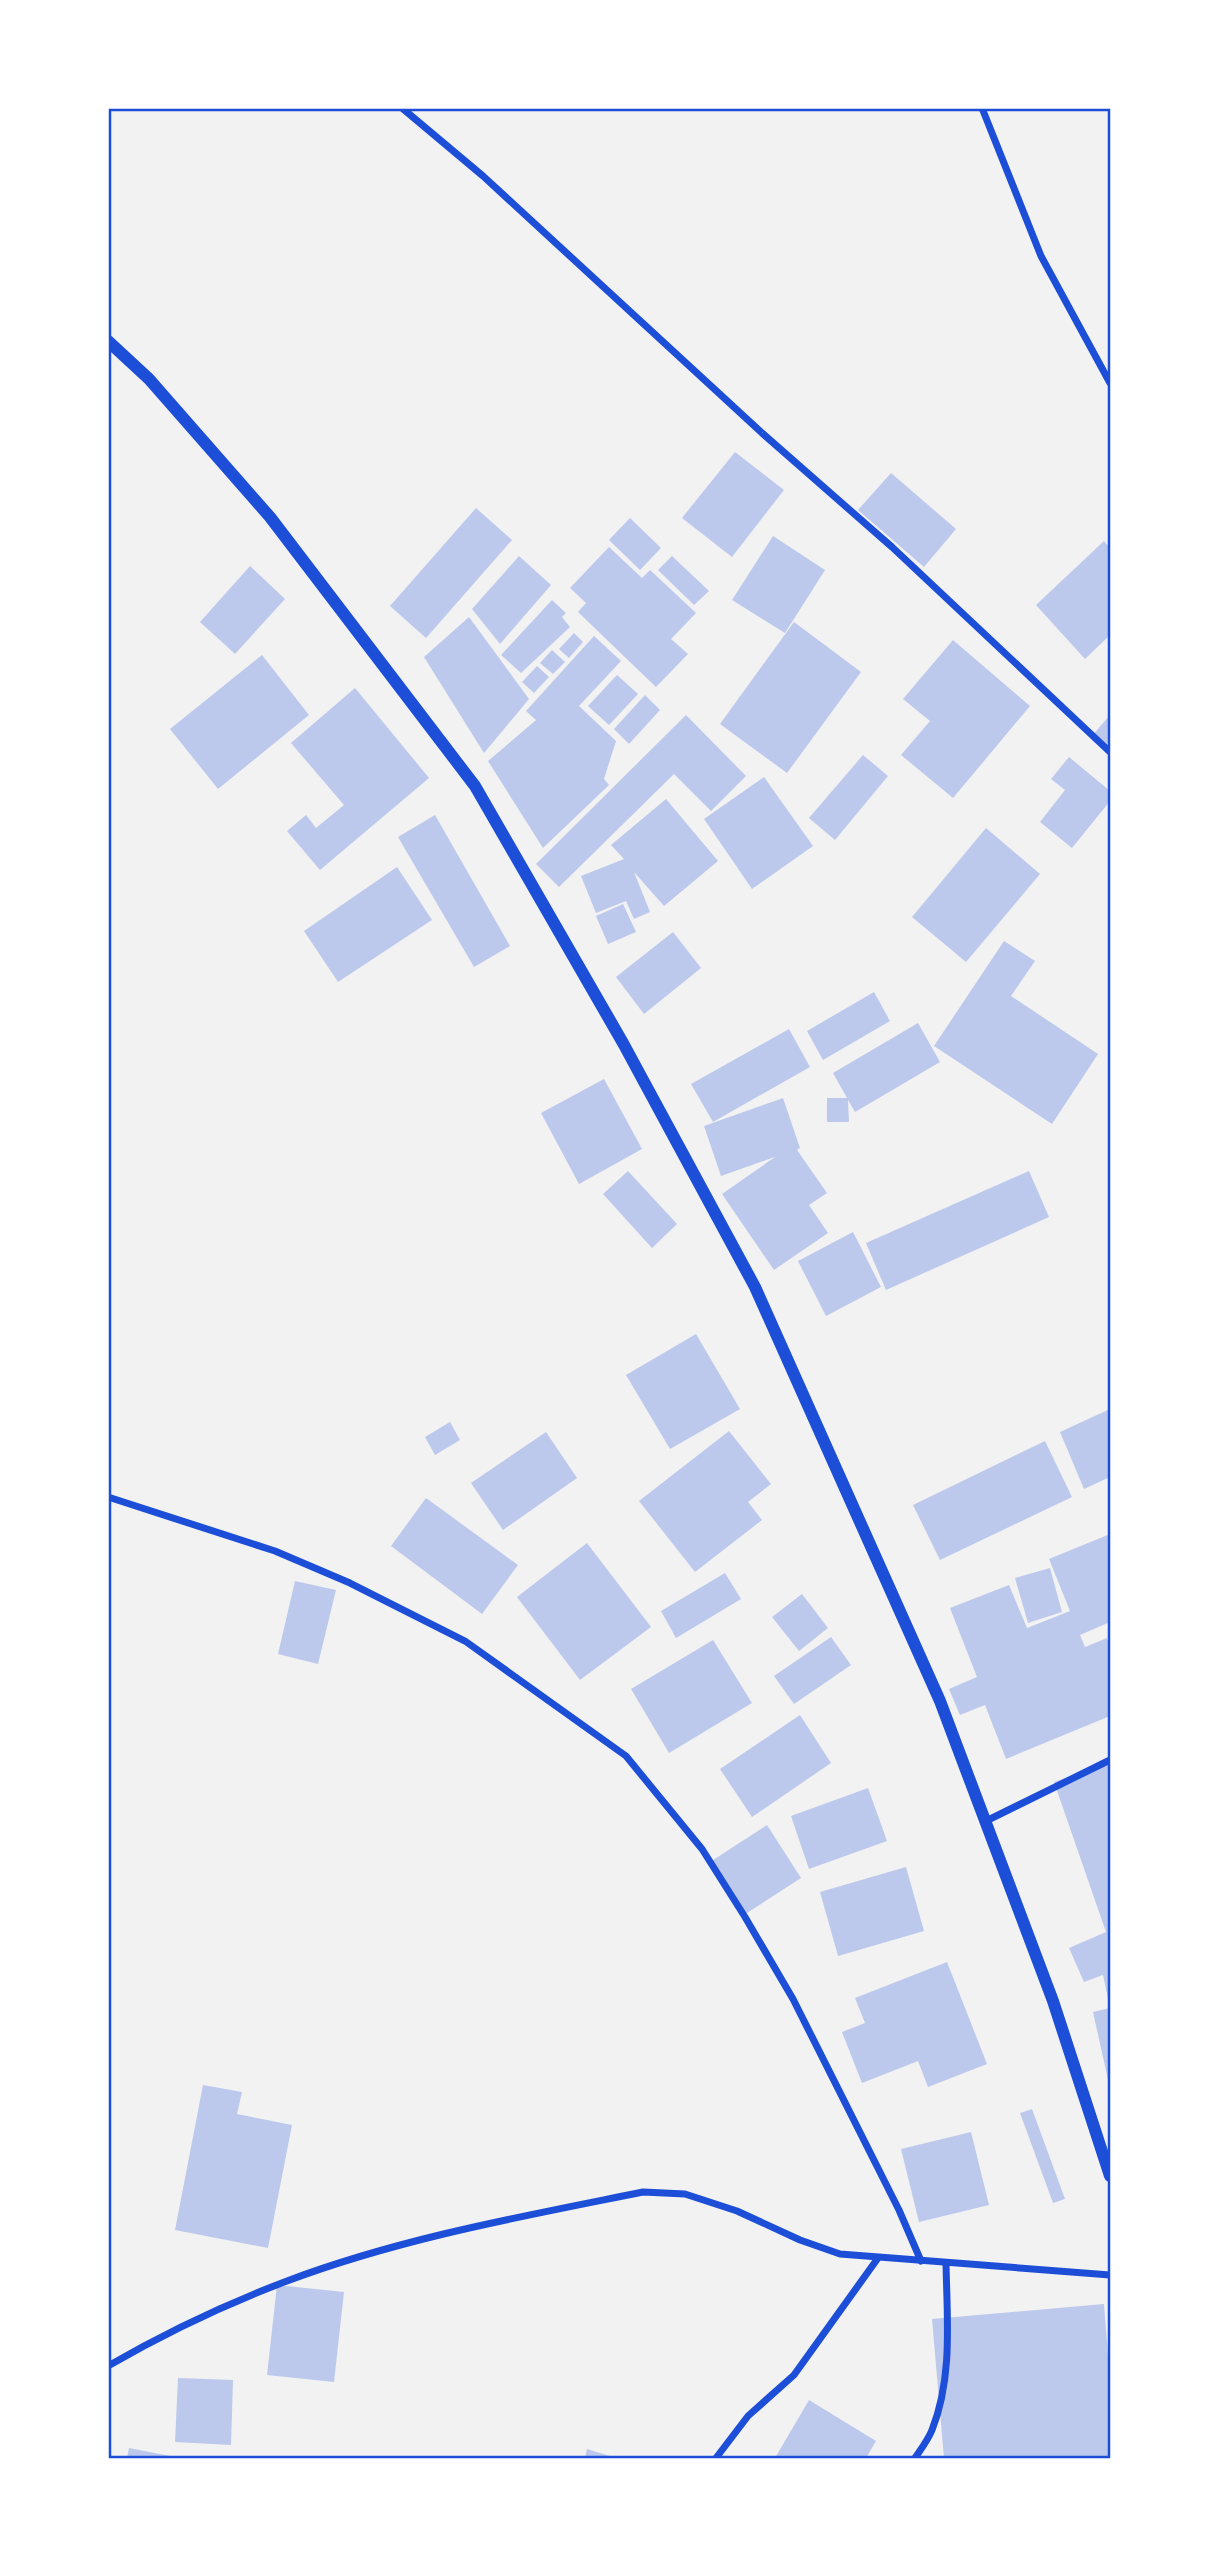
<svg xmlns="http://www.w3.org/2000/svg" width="1219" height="2567" viewBox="0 0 1219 2567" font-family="'Archivo Narrow',sans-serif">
<rect width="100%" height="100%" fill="#f2f2f2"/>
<!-- building -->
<g fill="#bdc9ec">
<polygon points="735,452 784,490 732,557 682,518"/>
<polygon points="891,473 956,529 924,567 858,510"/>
<polygon points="476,508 512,540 426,638 390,606"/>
<polygon points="630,518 661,548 640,570 609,540"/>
<polygon points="773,536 825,570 785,633 732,600"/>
<polygon points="1104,541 1110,548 1110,635 1085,659 1036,605"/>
<polygon points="609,547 642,578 650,570 696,613 671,639 688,654 656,687 578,612 586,603 570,588"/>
<polygon points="519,556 551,585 500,644 472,609"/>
<polygon points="672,556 709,591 694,605 658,570"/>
<polygon points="250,566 285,599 235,654 200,622"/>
<polygon points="552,600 566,613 562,617 570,627 521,673 501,655"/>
<polygon points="469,617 529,699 484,753 424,657"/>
<polygon points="794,622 861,672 787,773 720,724"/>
<polygon points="574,633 583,642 569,658 559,649"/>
<polygon points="594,636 621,661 579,706 616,741 604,779 609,785 543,848 488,761 536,720 526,711"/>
<polygon points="953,640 1030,706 953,798 901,755 930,721 903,699"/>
<polygon points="552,650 565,662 553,674 540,663"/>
<polygon points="262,655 309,715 218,789 170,729"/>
<polygon points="537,666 549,677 534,693 522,682"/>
<polygon points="617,675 638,694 609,725 588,706"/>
<polygon points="355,688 429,778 320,870 287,831 306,815 316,828 344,805 291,743"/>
<polygon points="645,695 660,710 629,744 614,729"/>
<polygon points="686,715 746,776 711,811 674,774 559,887 536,864"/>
<polygon points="1110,715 1110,756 1090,738"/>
<polygon points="863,755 888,776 835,840 809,818"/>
<polygon points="1069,757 1110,791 1110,801 1072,848 1040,822 1065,790 1051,779"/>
<polygon points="764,777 813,846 752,889 704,819"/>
<polygon points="666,799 718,861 664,906 634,872 650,912 634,919 626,901 596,913 581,876 624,859 611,845"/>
<polygon points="435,815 510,946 474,967 398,837"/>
<polygon points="986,828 1040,874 966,962 912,917"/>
<polygon points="397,867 432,920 338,982 304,931"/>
<polygon points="623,904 636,932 608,944 596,916"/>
<polygon points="673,932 701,968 644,1014 616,977"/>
<polygon points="1004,941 1035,961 1011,996 1098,1054 1052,1124 934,1046"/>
<polygon points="874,992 890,1021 823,1060 807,1031"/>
<polygon points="918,1023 940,1062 855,1112 848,1100 849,1122 827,1122 827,1098 847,1098 833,1073"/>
<polygon points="789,1029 810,1067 713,1122 691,1084"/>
<polygon points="604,1079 642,1149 579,1184 541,1113"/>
<polygon points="783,1098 800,1148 797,1150 827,1193 809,1205 828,1233 774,1270 722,1194 775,1157 721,1176 704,1126"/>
<polygon points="628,1171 677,1224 652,1248 603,1194"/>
<polygon points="1029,1171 1049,1217 886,1290 866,1243"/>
<polygon points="853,1232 881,1287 826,1316 798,1261"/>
<polygon points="696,1334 740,1409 670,1449 626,1375"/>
<polygon points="1110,1409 1110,1477 1084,1489 1060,1432"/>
<polygon points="450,1422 460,1440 435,1455 425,1437"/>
<polygon points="729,1431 771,1484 748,1502 762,1520 695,1572 639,1501"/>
<polygon points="546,1432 577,1478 503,1530 471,1483"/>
<polygon points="1045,1441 1072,1497 940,1560 913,1505"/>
<polygon points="426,1498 518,1565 482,1614 391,1546"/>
<polygon points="1110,1534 1110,1622 1080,1635 1085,1647 1107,1638 1110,1648 1110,1716 1006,1759 985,1705 960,1715 949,1689 977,1677 950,1608 1009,1585 1027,1628 1070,1611 1049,1559"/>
<polygon points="587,1543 651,1627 580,1680 517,1597"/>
<polygon points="1050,1568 1062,1612 1028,1623 1015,1578"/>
<polygon points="725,1573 741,1599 676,1638 661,1611"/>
<polygon points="295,1581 336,1590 318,1664 278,1654"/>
<polygon points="802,1594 828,1628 799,1651 772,1617"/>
<polygon points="831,1637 851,1665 794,1704 774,1676"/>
<polygon points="713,1640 752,1703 669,1753 631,1689"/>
<polygon points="800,1715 831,1763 752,1817 720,1769"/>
<polygon points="1110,1762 1110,2003 1109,2003 1103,1975 1084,1982 1069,1948 1106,1932 1054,1782"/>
<polygon points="868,1788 887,1841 809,1869 791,1816"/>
<polygon points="767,1825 801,1878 744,1915 710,1862"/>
<polygon points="906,1867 924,1931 838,1956 820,1892"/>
<polygon points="947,1962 987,2064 928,2087 918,2061 862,2083 842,2032 865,2023 855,1998"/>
<polygon points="1110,2008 1110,2083 1109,2084 1093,2012"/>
<polygon points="203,2085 242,2092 237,2114 292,2125 268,2248 175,2230"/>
<polygon points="1032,2109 1065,2199 1053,2203 1020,2113"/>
<polygon points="971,2132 989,2205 919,2222 901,2149"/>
<polygon points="277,2285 344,2292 334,2382 267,2375"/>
<polygon points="1104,2304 1110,2383 1110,2458 944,2458 932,2319"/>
<polygon points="178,2378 233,2380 231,2445 175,2442"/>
<polygon points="809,2400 876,2441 866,2458 775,2458"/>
<polygon points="129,2448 175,2457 174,2458 127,2458"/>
<polygon points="587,2449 616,2458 585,2458"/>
</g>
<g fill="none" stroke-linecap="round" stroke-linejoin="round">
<!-- minor -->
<g stroke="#1d4ed8" stroke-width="7">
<polyline points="402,108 483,176 762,433 892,547 1110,752"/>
<polyline points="982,108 1041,256 1110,383"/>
<polyline points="108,1497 275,1551 350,1583 465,1641 626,1756 702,1849 745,1917 793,1999 899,2210 921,2261"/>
<polyline points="986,1821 1110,1760"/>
<path d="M 108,2366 C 165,2333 226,2304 287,2281 C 401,2238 524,2216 643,2192 L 685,2194 L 737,2211 L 800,2240 L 840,2254 L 1110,2275"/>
<polyline points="716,2458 748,2416 794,2375 878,2258"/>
<path d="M 915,2458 C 921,2449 928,2440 932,2430 C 953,2377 947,2319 946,2263"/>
</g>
<!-- tertiary -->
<polyline stroke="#1d4ed8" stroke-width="12" points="108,341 149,379 270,517 475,786 623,1043 755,1287 940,1701 1053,2001 1110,2176"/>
</g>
<!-- border -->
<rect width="1219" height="2567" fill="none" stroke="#ffffff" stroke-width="220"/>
<rect x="110" y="110" width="999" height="2347" fill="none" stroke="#1d4ed8" stroke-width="2.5"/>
</svg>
